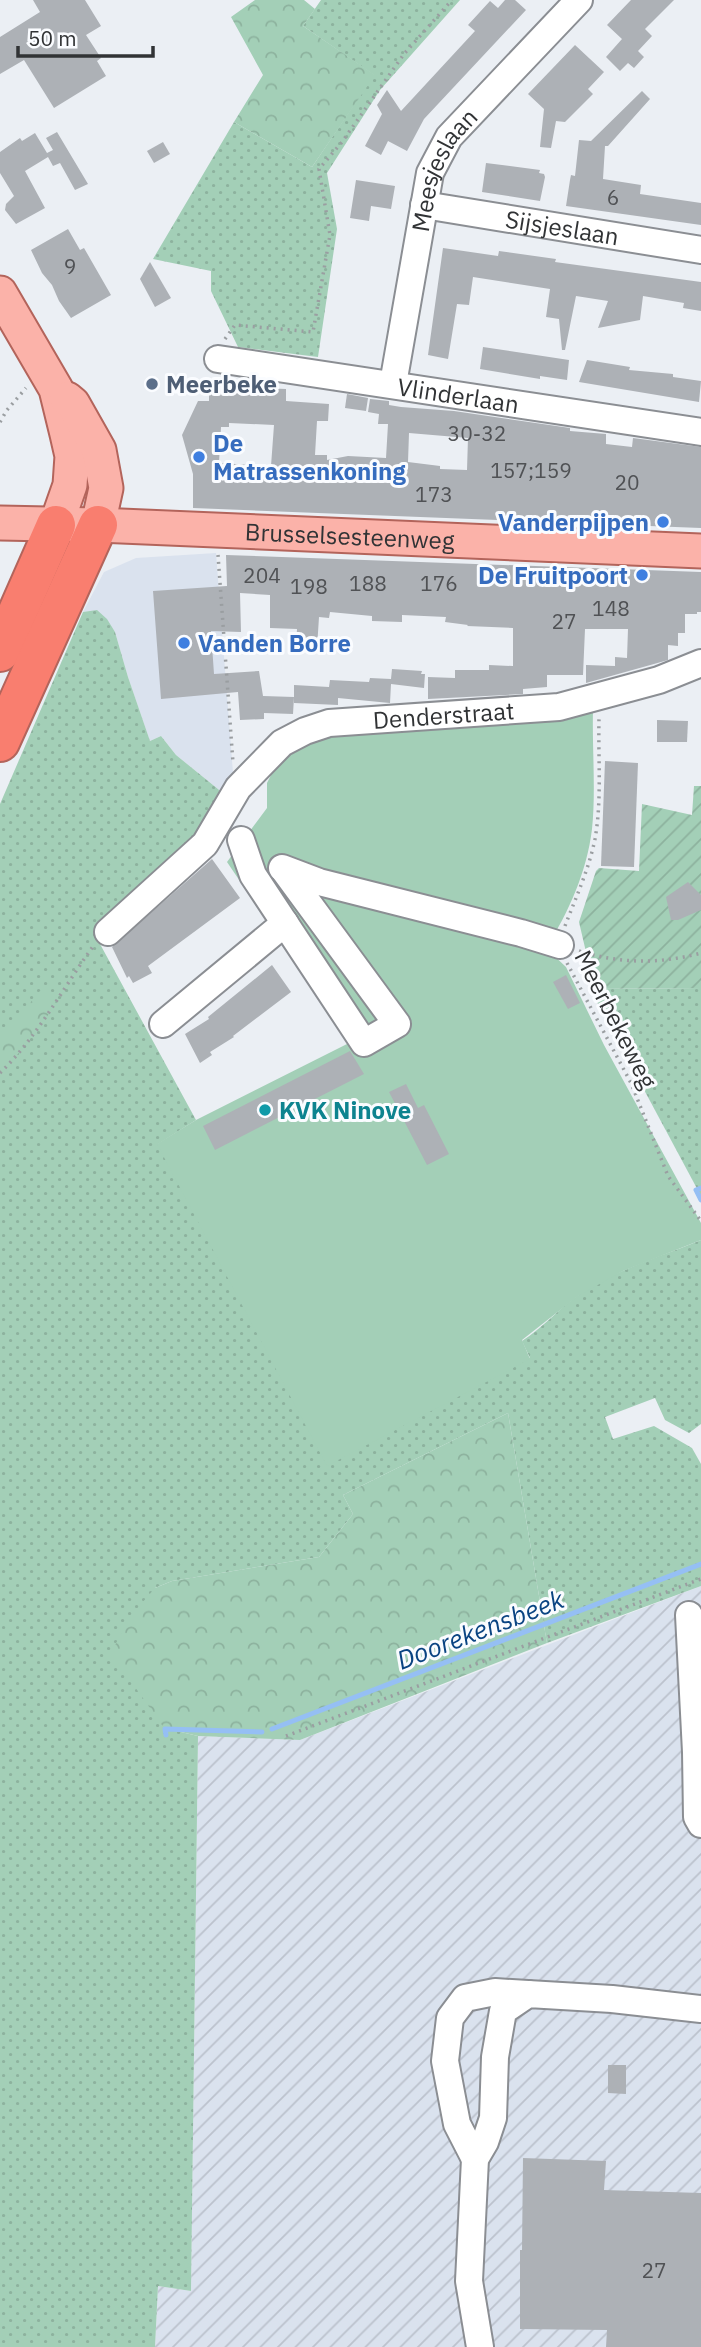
<svg xmlns="http://www.w3.org/2000/svg" width="701" height="2347" viewBox="0 0 701 2347" font-family="'IBM Plex Sans',sans-serif">
<defs>
<pattern id="industrial-furrows" width="10" height="10" patternUnits="userSpaceOnUse" patternTransform="scale(1.75)"><rect width="10" height="10" fill="#dae2ee"/><path d="M-1 1l2-2M0 10L10 0M9 11l2-2" fill="none" stroke="#bcc2cd"/></pattern>
<pattern id="grass-dots" width="8" height="8" patternUnits="userSpaceOnUse" patternTransform="scale(1.75)"><rect width="8" height="8" fill="#a3cfb7"/><path d="M2 2h.1M6 6h.1" fill="none" stroke="#8db29e" stroke-width="1.8" stroke-linecap="round"/></pattern>
<pattern id="forest-crowns" width="20" height="18" patternUnits="userSpaceOnUse" patternTransform="scale(1.75)"><rect width="20" height="18" fill="#a3cfb7"/><path d="M2 6a3 3 0 1 1 6 0M12 15a3 3 0 1 1 6 0" fill="none" stroke="#8db29e"/></pattern>
<pattern id="garden-furrows" width="10" height="10" patternUnits="userSpaceOnUse" patternTransform="scale(1.75)"><rect width="10" height="10" fill="#a3cfb7"/><path d="M-1 1l2-2M0 10L10 0M9 11l2-2" fill="none" stroke="#8db29e"/></pattern>
</defs>
<rect width="100%" height="100%" fill="#ebeff4"/>
<!-- built -->
<polygon fill="#dae2ee" points="216,553 234,786 229,798 176,755 161,736 150,741 128,677 115,632 97,611 83,612 104,572 136,558"/>
<!-- industrial -->
<polygon fill="url(#industrial-furrows)" points="701,1586 701,2347 155,2347 158,2286 191,2291 198,1736 300,1740"/>
<!-- grass -->
<g fill="url(#grass-dots)">
<polygon points="321,0 460,0 380,90 327,173 337,229 318,357 238,347 211,291 211,271 153,259 234,122 312,167 374,75 303,26"/>
<path d="M 97,610 L 107,619 L 115,632 L 128,677 L 150,741 L 161,736 L 176,755 L 229,798 L 200,836 L 160,867 L 94,933 L 196,1120 L 158,1144 L 530,1358 L 522,1341 C 542,1328 558,1310 577,1296 C 614,1270 660,1257 701,1240 L 701,1424 L 689,1433 L 665,1420 L 655,1398 L 605,1417 L 613,1439 L 654,1426 L 692,1448 L 701,1464 L 701,1586 L 547,1643 L 508,1413 L 343,1495 L 353,1514 L 319,1557 L 172,1581 L 155,1588 L 164,1728 L 198,1736 L 191,2291 L 158,2286 L 155,2347 L 0,2347 L 0,804 L 83,612 Z"/>
<polygon points="701,988 701,1196 590,989"/>
</g>
<!-- forest -->
<g fill="url(#forest-crowns)">
<polygon points="255,0 304,0 315,9 303,26 375,75 312,167 234,122 263,75 231,17"/>
<polygon points="40,991 59,1001 0,1077 0,1039"/>
<polygon points="508,1413 547,1643 300,1740 198,1736 164,1728 111,1653 129,1618 155,1588 172,1581 319,1557 353,1514 343,1495"/>
</g>
<!-- garden -->
<polygon fill="url(#garden-furrows)" points="694,786 701,786 701,988 590,989 586,952 579,922 596,871 599,868 639,871 642,804 692,815"/>
<!-- pitch -->
<path fill="#a3cfb7" d="M 593,710 C 592,748 596,792 592,829 C 587,871 569,912 546,948 L 566,967 L 604,1045 L 701,1223 L 701,1240 L 623,1271 L 578,1296 L 522,1340 L 530,1359 L 327,1466 L 157,1144 L 196,1120 L 349,1043 L 227,862 L 267,808 L 267,783 L 279,759 L 313,736 Z"/>
<g fill="none" stroke-linecap="round" stroke-linejoin="round">
<!-- stream -->
<g stroke="#95bff4" stroke-width="5">
<polyline points="701,1188 696,1190 701,1200"/>
<polyline points="272,1729 701,1564"/>
<polyline points="166,1735 165,1729 262,1732"/>
</g>
</g>
<!-- building -->
<g fill="#adb1b6" fill-rule="evenodd">
<polygon points="33,0 85,0 101,26 86,35 101,58 97,61 106,76 54,108 24,60 0,74 0,37 40,12"/>
<polygon points="505,0 515,0 526,10 424,119 407,151 388,141 381,155 365,146 382,114 377,105 387,90 401,111 475,31 468,25 490,1 498,8"/>
<polygon points="631,0 674,0 645,29 652,36 638,51 644,57 634,68 628,63 620,71 606,57 622,39 607,25"/>
<polygon points="575,45 604,72 588,89 593,94 565,122 556,121 551,148 540,147 544,109 528,94"/>
<polygon points="642,91 650,99 608,146 605,146 603,179 641,185 640,194 701,203 701,225 566,206 570,180 571,175 575,176 579,140 591,141"/>
<polygon points="57,132 88,184 75,190 60,163 53,166 48,157 25,171 45,208 16,224 5,210 6,204 14,196 0,173 0,152 20,138 22,141 35,133 47,153 53,150 46,138"/>
<polygon points="163,142 170,154 154,163 147,151"/>
<polygon points="486,163 540,170 539,173 544,174 545,177 540,201 482,192"/>
<polygon points="356,180 395,186 391,209 371,206 369,221 350,218"/>
<polygon points="68,229 80,250 84,248 111,295 71,318 59,301 52,285 42,273 31,250"/>
<polygon points="443,248 498,256 499,251 556,259 555,262 701,282 701,311 683,308 684,303 643,296 640,320 598,328 608,301 576,296 565,350 562,350 559,319 546,317 550,289 473,277 469,305 457,304 448,359 428,355"/>
<polygon points="150,262 171,298 155,307 140,279"/>
<polygon points="483,347 569,360 567,380 540,376 540,379 480,369"/>
<polygon points="587,360 630,367 629,370 673,374 673,377 701,381 699,402 579,382"/>
<path d="M 209,386 L 286,389 L 286,401 L 329,404 L 328,421 L 317,421 L 315,455 L 327,455 L 327,460 L 348,456 L 386,458 L 388,424 L 378,424 L 379,414 L 368,412 L 370,399 L 389,401 L 389,405 L 401,407 L 454,411 L 570,428 L 570,431 L 606,434 L 606,444 L 632,447 L 633,438 L 701,447 L 701,528 L 193,508 L 193,474 L 182,435 L 198,401 L 209,401 ZM 229,423 L 274,425 L 271,466 L 219,463 L 221,427 L 229,427 ZM 409,433 L 468,438 L 467,470 L 440,469 L 440,466 L 408,462 Z"/>
<polygon points="347,394 368,398 366,411 345,408"/>
<polygon points="226,555 701,572 701,612 697,612 697,614 685,614 685,633 678,633 678,646 668,645 668,660 661,662 586,683 586,665 615,666 615,657 627,658 628,629 585,629 583,675 547,675 547,687 523,689 523,694 428,699 428,677 455,678 455,670 489,670 489,665 513,666 513,628 467,626 468,625 445,622 446,617 402,615 402,622 372,621 372,616 330,612 329,618 319,617 317,648 296,646 297,629 270,628 270,595 240,593 241,632 211,631 214,674 259,671 263,696 294,697 293,714 264,713 264,719 240,720 238,692 161,699 153,591 227,586"/>
<polygon points="392,669 422,671 421,674 425,674 424,688 391,684 390,703 338,698 338,705 294,703 294,685 329,687 330,680 369,682 370,678 391,679"/>
<polygon points="657,720 688,721 687,742 657,742"/>
<polygon points="605,761 638,763 634,867 601,866"/>
<polygon points="212,859 240,898 148,966 152,973 133,983 129,976 127,978 112,947"/>
<polygon points="688,882 701,895 701,910 678,920 671,920 666,897"/>
<polygon points="272,965 291,992 233,1036 234,1037 210,1052 212,1055 200,1063 185,1034 209,1019 208,1017"/>
<polygon points="566,975 580,1003 568,1009 553,982"/>
<polygon points="350,1051 364,1074 215,1150 203,1126"/>
<polygon points="406,1084 418,1108 424,1105 449,1154 427,1165 389,1092"/>
<polygon points="608,2065 626,2065 626,2094 608,2093"/>
<polygon points="523,2158 606,2161 604,2190 701,2193 701,2347 606,2347 607,2330 520,2329 520,2250 522,2250"/>
</g>
<g fill="none" stroke-linecap="round" stroke-linejoin="round">
<defs>
<g id="minor">
<path id="s1" d="M 424,205 L 701,250"/>
<path id="s2" d="M 218,359 L 701,432"/>
<path id="s3" d="M 393,384 L 430,173 L 449,137 L 579,0"/>
<polyline points="241,840 253,875 364,1043 397,1024 284,870"/>
<polyline points="282,868 319,882 521,933 560,945"/>
<path id="s4" d="M 108,932 L 205,844 L 238,788 L 282,743 L 305,731 L 329,723 L 559,707 L 659,680 L 701,663"/>
<polyline points="163,1024 285,923"/>
<polyline points="689,1615 696,1752 697,1817 701,1824"/>
<polyline points="475,2159 457,2124 445,2061 450,2018 465,1998 495,1992 528,1994"/>
<polyline points="480,2347 469,2281 475,2159 485,2142 493,2118 495,2057 503,2011 528,1994 612,1999 701,2009"/>
</g>
<g id="major">
<polyline points="0,293 56,389 67,434 72,456 70,485 56,525"/>
<polyline points="67,399 73,404 99,450 106,488 98,525"/>
<path id="s5" d="M 0,523 L 98,525 L 701,551"/>
</g>
<g id="highway">
<polyline points="0,652 56,525"/>
<polyline points="0,742 98,525"/>
</g>
</defs>
<!-- minor casing -->
<use href="#minor" stroke="#8b8e93" stroke-width="30"/>
<!-- major casing -->
<use href="#major" stroke="#b3645b" stroke-width="37"/>
<!-- highway casing -->
<use href="#highway" stroke="#b3645b" stroke-width="42"/>
<!-- path -->
<g stroke="#9a9ea1" stroke-width="3.5" stroke-dasharray="2 5" stroke-linecap="butt">
<polyline points="225,339 235,325 313,332 330,235 319,169 342,142 404,54 452,0"/>
<polyline points="0,422 7,410 26,388"/>
<polyline points="218,555 233,763"/>
<path d="M 565,926 C 576,897 589,869 595,839 C 602,800 598,758 599,719"/>
<path d="M 579,951 C 621,964 660,964 701,953"/>
<polyline points="567,963 631,1083 668,1176 701,1221"/>
<path d="M 0,1073 C 38,1036 63,988 94,945"/>
<polyline points="286,1736 701,1579"/>
</g>
<!-- minor -->
<use href="#minor" stroke="#fff" stroke-width="26"/>
<!-- major -->
<use href="#major" stroke="#fbb2a9" stroke-width="33"/>
<!-- highway -->
<use href="#highway" stroke="#f97e6f" stroke-width="38"/>
</g>
<!-- markers -->
<circle fill="#5c6f8a" stroke="#fafcff" stroke-width="2.5" cx="152" cy="384" r="7"/>
<g fill="#3f7fe0" stroke="#fafcff" stroke-width="2.5">
<circle cx="199" cy="457" r="7"/>
<circle cx="663" cy="522" r="7"/>
<circle cx="642" cy="575" r="7"/>
<circle cx="184" cy="643" r="7"/>
</g>
<circle fill="#0f9aa8" stroke="#fafcff" stroke-width="2.5" cx="265" cy="1110" r="7"/>
<g text-anchor="middle" dominant-baseline="central" stroke-width="6" stroke-linejoin="round" paint-order="stroke">
<!-- number labels -->
<g font-size="21" fill="#505255">
<text x="613" y="197">6</text>
<text x="70" y="266">9</text>
<text x="477" y="433">30-32</text>
<text x="531" y="470">157;159</text>
<text x="627" y="482">20</text>
<text x="434" y="494">173</text>
<text x="262" y="575">204</text>
<text x="368" y="583">188</text>
<text x="439" y="583">176</text>
<text x="309" y="586">198</text>
<text x="611" y="608">148</text>
<text x="564" y="621">27</text>
<text x="654" y="2270">27</text>
</g>
<!-- street labels -->
<g font-size="24" fill="#313335" stroke="#fafcff">
<text stroke="none"><textPath href="#s3" startOffset="222">Meesjeslaan</textPath></text>
<text stroke="none"><textPath href="#s1" startOffset="140">Sijsjeslaan</textPath></text>
<text stroke="none"><textPath href="#s2" startOffset="243">Vlinderlaan</textPath></text>
<text stroke="none"><textPath href="#s5" startOffset="350">Brusselsesteenweg</textPath></text>
<text stroke="none"><textPath href="#s4" startOffset="425">Denderstraat</textPath></text>
<text transform="translate(616 1019) rotate(63)">Meerbekeweg</text>
</g>
<!-- service labels -->
<g font-size="24" font-weight="bold" fill="#4e5e75" stroke="#fafcff" text-anchor="start">
<text x="166" y="384">Meerbeke</text>
</g>
<!-- shop labels -->
<g font-size="24" font-weight="bold" fill="#366cbe" stroke="#fafcff" text-anchor="start">
<text x="213" y="443">De<tspan x="213" dy="28">Matrassenkoning</tspan></text>
<text x="649" y="522" text-anchor="end">Vanderpijpen</text>
<text x="628" y="575" text-anchor="end">De Fruitpoort</text>
<text x="198" y="643">Vanden Borre</text>
</g>
<!-- culture labels -->
<g font-size="24" font-weight="bold" fill="#0d838f" stroke="#fafcff" text-anchor="start">
<text x="279" y="1110">KVK Ninove</text>
</g>
<!-- water labels -->
<g font-size="26" font-style="italic" fill="#0a4482" stroke="#fafcff">
<text transform="translate(480 1629) rotate(-21)">Doorekensbeek</text>
</g>
</g>
<!-- scale -->
<path d="M18 46v10h135v-10" fill="none" stroke="#313335" stroke-width="3.5"/>
<text x="28" y="46" font-size="21" fill="#313335" stroke="#fafcff" stroke-width="5" paint-order="stroke">50 m</text>
</svg>
